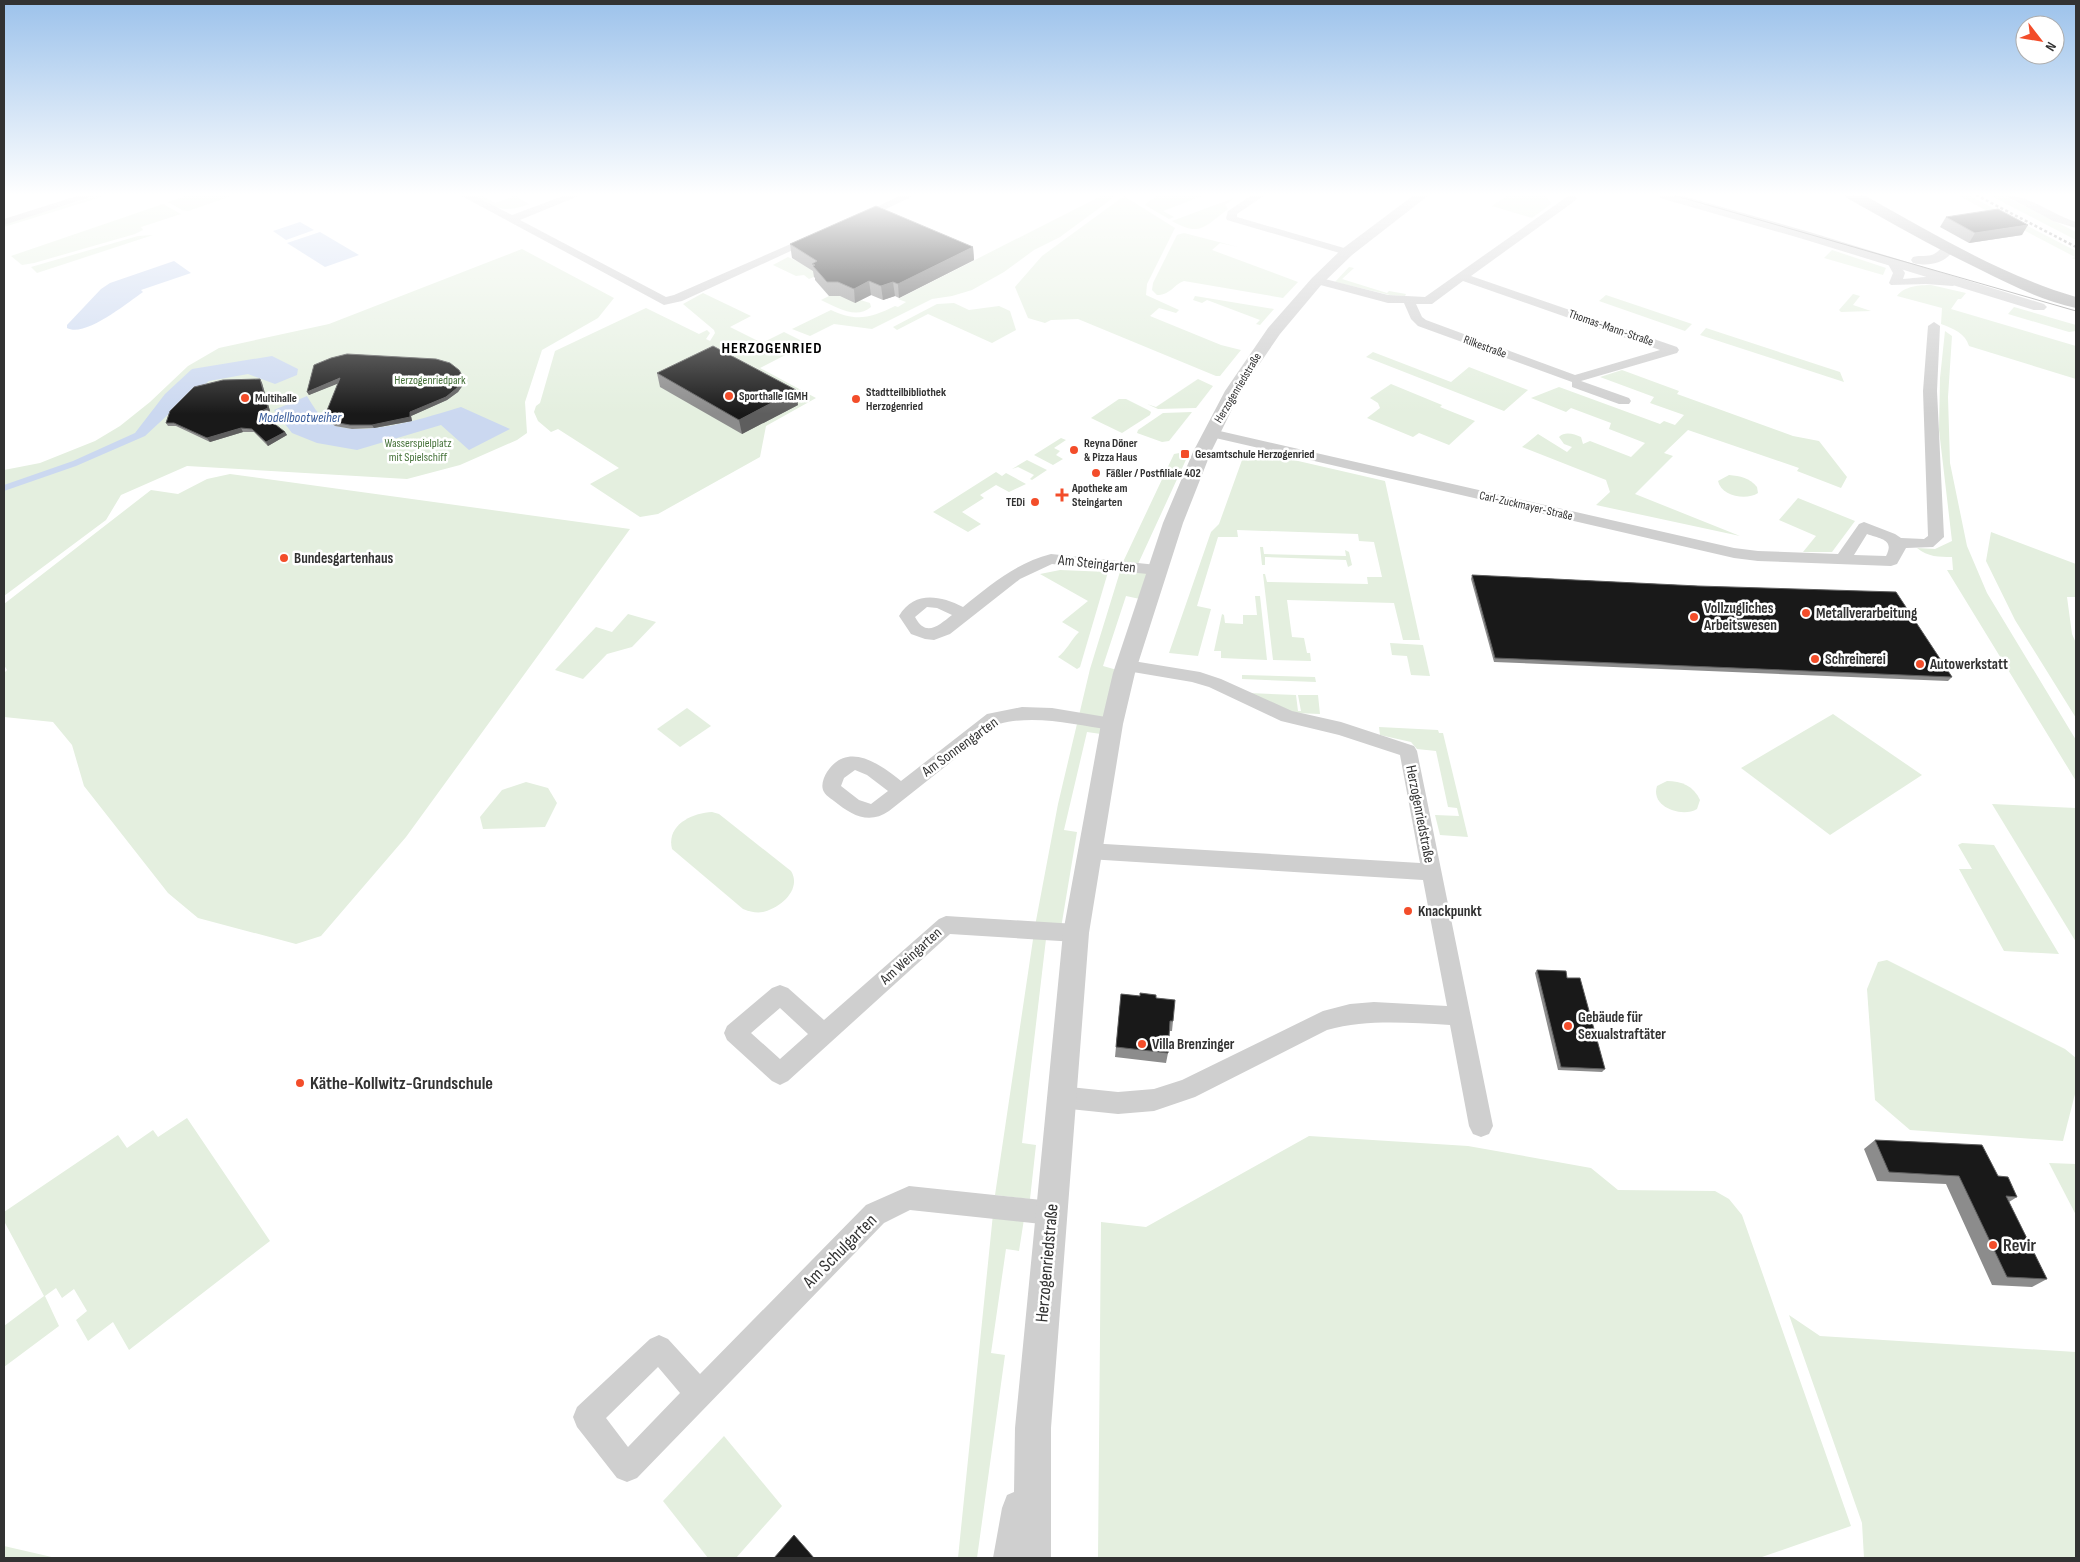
<svg xmlns="http://www.w3.org/2000/svg" width="2080" height="1562" viewBox="0 0 2080 1562" font-family="'Sofia Sans Condensed',sans-serif">
<rect width="100%" height="100%" fill="#fff"/>
<!-- green -->
<g fill="#e4efdf">
<polygon points="100,195 108,195 4,227 4,224"/>
<polygon points="189,195 231,195 232,196 188,211 182,210 168,202"/>
<path d="M 473,195 L 481,195 L 495,203 L 512,197 L 510,195 L 514,195 L 529,204 C 502,214 497,208 473,195 Z"/>
<path d="M 1103,195 L 1117,195 L 1060,237 L 1034,250 L 1004,272 L 972,290 L 952,296 L 932,299 L 872,329 L 834,324 L 810,336 L 792,329 L 831,310 C 856,322 871,318 895,306 L 898,307 L 906,302 L 898,299 Z"/>
<polygon points="1159,195 1205,195 1163,211 1174,217 1169,219 1145,205 1149,201"/>
<polygon points="1508,195 1546,195 1551,204 1532,218 1492,206"/>
<polygon points="1957,195 1968,195 2076,251 2076,260 2072,258 2075,257"/>
<polygon points="1989,195 2002,195 2076,232 2076,240"/>
<polygon points="1124,196 1175,228 1147,284 1146,295 1179,310 1176,313 1159,308 1150,316 1221,345 1241,350 1220,376 1216,376 1078,319 1051,320 1045,323 1028,318 1015,287 1042,256"/>
<path d="M 1234,198 L 1225,205 L 1228,209 C 1204,227 1200,237 1172,221 Z"/>
<polygon points="163,204 181,214 141,227 143,230 135,234 34,263 22,265 11,256"/>
<path d="M 1184,233 L 1238,247 L 1220,243 L 1212,250 L 1298,282 L 1283,298 L 1184,281 C 1174,284 1171,295 1157,295 L 1152,290 L 1153,283 L 1177,235 Z"/>
<polygon points="153,235 37,273 31,267 138,236"/>
<polygon points="522,249 614,298 598,318 542,350 525,402 527,433 517,440 460,465 407,479 187,466 121,495 106,520 4,596 4,470 40,463 95,441 120,426 150,402 188,366 219,348 329,324"/>
<polygon points="1832,250 1886,268 1883,275 1824,258"/>
<polygon points="788,257 823,273 809,279 804,275 796,276 773,265"/>
<polygon points="1349,267 1354,268 1342,279 1387,293 1389,291 1406,294 1405,296 1390,295 1335,282"/>
<path d="M 1931,285 L 1966,293 L 1961,299 L 1958,299 L 1951,309 L 2076,346 L 2076,379 L 1969,346 C 1965,333 1954,329 1941,324 L 1942,308 L 1897,296 C 1904,286 1920,285 1931,285 Z"/>
<polygon points="703,293 751,316 730,327 762,343 784,332 800,340 799,348 760,368 816,398 766,426 760,457 658,514 640,517 590,484 619,468 558,429 551,432 538,421 534,412 536,406 540,403 555,351 646,308 699,334 707,330 710,333 706,339 710,341 715,333 714,330 683,304"/>
<path d="M 841,294 L 870,303 L 871,307 C 856,320 836,307 821,300 L 829,296 Z"/>
<polygon points="1853,294 1860,296 1853,305 1871,311 1841,312 1839,310"/>
<polygon points="1606,295 1692,324 1685,331 1599,301"/>
<polygon points="1195,296 1274,309 1260,325 1256,324 1260,320 1207,300 1202,303 1193,300"/>
<polygon points="954,303 969,310 999,306 1010,311 1016,330 992,343 928,314 897,330 893,327 937,304"/>
<polygon points="2014,307 2076,325 2076,331 2069,332 2008,314"/>
<polygon points="1706,328 1840,372 1844,382 1700,335"/>
<path d="M 1945,331 L 1952,336 L 1948,397 L 1950,463 L 1967,546 L 1987,593 L 2076,740 L 2076,781 L 1947,570 L 1953,570 L 1952,557 C 1939,557 1928,557 1917,548 L 1935,549 L 1952,541 L 1939,430 L 1940,378 Z"/>
<polygon points="1373,352 1451,382 1469,367 1528,390 1504,411 1366,357"/>
<path d="M 1622,370 L 1679,391 L 1677,394 L 1793,436 L 1819,441 L 1847,477 L 1841,488 L 1797,471 L 1799,468 L 1688,430 L 1664,453 L 1673,456 L 1635,494 L 1740,536 L 1596,505 L 1610,492 L 1606,480 L 1522,447 L 1538,434 L 1567,452 L 1572,447 L 1564,444 L 1559,437 C 1565,431 1574,434 1581,437 L 1583,444 L 1590,441 L 1631,457 L 1645,443 L 1609,429 L 1611,423 L 1571,408 L 1566,412 L 1531,398 L 1559,387 L 1660,424 L 1664,421 L 1675,425 L 1684,415 L 1650,403 L 1654,397 L 1600,377 Z"/>
<polygon points="1198,379 1213,386 1196,408 1158,409 1147,404 1156,407"/>
<polygon points="1391,384 1442,405 1440,407 1475,421 1449,445 1419,433 1413,437 1367,418 1380,408 1378,403 1370,398"/>
<polygon points="1119,399 1126,399 1148,410 1151,412 1150,415 1122,433 1091,418"/>
<polygon points="1192,412 1169,441 1162,442 1137,433 1138,430 1163,413"/>
<polygon points="1061,438 1066,440 1054,448 1060,451 1056,455 1063,459 1053,465 1034,455"/>
<polygon points="1246,449 1385,481 1420,640 1403,640 1394,603 1287,600 1292,637 1304,638 1307,653 1310,653 1311,661 1273,660 1263,574 1265,574 1267,582 1368,584 1367,577 1382,577 1374,542 1359,541 1358,534 1237,530 1238,537 1218,537 1197,606 1211,609 1198,656 1169,653 1211,532 1219,524"/>
<polygon points="1190,451 1138,564 1150,567 1140,599 1126,596 1103,666 1117,670 1101,734 1087,732 1064,830 1077,832 1059,940 1046,939 1022,1143 1036,1145 1030,1199 995,1195 1035,926 1058,804 1090,669 1123,562 1174,454"/>
<polygon points="1027,460 1047,470 1032,480 1030,479 1034,475 1018,467 1012,469"/>
<polygon points="996,472 1002,476 1006,473 1026,484 1009,492 996,485 980,495 984,498 962,512 981,524 968,532 933,512"/>
<polygon points="230,474 630,529 406,837 321,936 296,944 198,918 168,893 84,786 72,745 53,722 4,717 4,673 7,670 4,665 4,604 151,490 178,494 207,479"/>
<path d="M 1729,475 C 1740,476 1750,478 1757,487 L 1758,493 C 1746,501 1721,496 1718,481 Z"/>
<polygon points="1798,498 1855,521 1832,552 1803,552 1816,536 1779,520"/>
<polygon points="1991,532 2076,564 2076,597 2067,597 2072,634 2076,643 2076,718 2015,620 1986,561"/>
<polygon points="1260,547 1263,547 1264,554 1346,556 1345,550 1349,552 1352,565 1348,567 1346,560 1265,557 1265,565 1262,565"/>
<path d="M 1060,570 L 1108,572 L 1080,667 L 1077,669 L 1058,657 C 1067,650 1071,640 1079,632 L 1062,622 L 1088,601 L 1040,574 Z"/>
<polygon points="1255,596 1260,596 1267,660 1221,658 1221,651 1214,651 1222,614 1224,615 1225,623 1243,624 1243,615 1257,615"/>
<polygon points="628,614 656,622 632,647 607,654 583,679 555,670 596,627 612,632"/>
<polygon points="1390,643 1423,645 1430,676 1411,675 1407,656 1392,655"/>
<polygon points="1242,675 1315,677 1316,682 1242,679"/>
<polygon points="1249,693 1296,695 1298,711 1301,711 1298,695 1318,695 1320,714 1295,713"/>
<polygon points="687,708 711,726 680,747 657,729"/>
<polygon points="1833,714 1922,775 1830,835 1741,768"/>
<polygon points="1379,727 1438,730 1439,733 1443,733 1468,837 1440,835 1435,815 1459,816 1457,808 1448,807 1436,751 1417,749 1411,742 1380,735"/>
<path d="M 1667,781 C 1681,781 1694,786 1700,800 L 1697,809 C 1682,818 1650,807 1657,786 Z"/>
<polygon points="526,782 548,788 557,803 545,827 483,829 480,817 502,790"/>
<polygon points="1992,804 2076,808 2076,942"/>
<path d="M 712,812 L 719,814 L 791,871 C 802,889 781,908 763,912 C 757,913 750,912 743,909 L 672,849 C 666,825 692,813 712,812 Z"/>
<polygon points="1962,843 1994,845 2059,954 2004,951 1959,869 1972,869 1958,845"/>
<polygon points="1887,960 2065,1049 2076,1058 2076,1090 2063,1141 1910,1130 1875,1100 1867,989 1878,962"/>
<polygon points="187,1118 270,1241 129,1350 113,1322 88,1341 76,1320 87,1311 74,1289 62,1298 56,1288 45,1296 59,1326 4,1367 4,1326 44,1296 4,1221 4,1212 118,1135 127,1148 153,1130 158,1137"/>
<polygon points="1309,1136 1468,1146 1591,1168 1618,1190 1715,1191 1729,1199 1742,1215 1851,1526 1759,1558 1098,1558 1101,1222 1146,1227"/>
<polygon points="2049,1163 2076,1164 2076,1215"/>
<polygon points="993,1214 1024,1219 1019,1251 1006,1249 991,1353 1005,1355 977,1558 958,1558"/>
<polygon points="1789,1315 1820,1336 2076,1352 2076,1558 1864,1558 1862,1523"/>
<polygon points="724,1436 782,1506 736,1558 708,1558 663,1501"/>
<polygon points="4,1546 56,1558 4,1558"/>
</g>
<!-- water -->
<g fill="#cbd8f0">
<polygon points="300,222 314,230 286,240 273,231"/>
<polygon points="320,232 359,255 325,267 287,243"/>
<path d="M 174,261 L 191,273 L 141,290 L 143,292 C 127,303 85,338 67,328 L 67,325 L 101,289 L 110,283 Z"/>
<polygon points="272,356 298,369 297,375 275,384 248,374 209,381 173,410 145,436 76,466 4,491 4,485 73,461 135,433 165,394 192,369"/>
<path d="M 307,396 C 314,408 322,421 336,426 C 370,436 428,417 461,407 L 510,429 L 469,450 L 441,425 L 357,450 L 317,443 L 292,433 L 274,410 Z"/>
</g>
<g fill="none" stroke-linecap="round" stroke-linejoin="round">
<!-- minor -->
<g fill="#cfcfcf" fill-rule="evenodd">
<polygon points="80,195 97,195 4,225 4,219"/>
<polygon points="460,195 473,195 512,215 566,195 581,195 520,220 666,297 674,295 809,236 817,236 819,238 682,301 664,305"/>
<polygon points="901,195 915,195 863,220 859,221 854,218"/>
<polygon points="1252,195 1265,195 1237,214 1237,217 1351,250 1353,252 1347,255 1343,254 1227,220 1226,218 1228,211"/>
<path d="M 1574,195 L 1577,198 L 1576,200 L 1471,276 L 1677,347 L 1679,350 L 1677,353 L 1581,381 L 1629,398 L 1631,401 L 1629,404 L 1619,404 L 1572,387 L 1572,382 L 1418,326 L 1411,319 L 1404,303 L 1388,303 L 1313,283 L 1311,281 L 1317,277 L 1388,295 L 1425,297 L 1568,196 ZM 1463,281 L 1660,350 L 1575,375 L 1426,320 L 1422,317 L 1416,304 L 1432,304 Z"/>
<path d="M 2004,195 C 2029,195 2052,214 2076,222 L 2076,228 L 2053,221 Z"/>
<path d="M 1894,261 L 1898,262 L 1905,273 L 1903,279 C 1915,278 1950,273 1959,282 L 1953,286 L 1926,284 L 1891,285 L 1889,283 L 1893,273 L 1888,264 Z"/>
<path d="M 1934,322 L 1940,326 L 1937,391 L 1944,537 L 1933,547 L 1906,548 L 1897,564 L 1891,566 L 1758,561 L 1734,558 L 1211,437 L 1204,433 L 1211,429 L 1734,548 L 1758,551 L 1838,554 L 1859,524 L 1864,522 L 1895,534 L 1901,538 L 1924,539 L 1928,536 L 1923,391 L 1928,326 ZM 1867,534 C 1880,539 1895,539 1886,556 L 1854,555 Z"/>
<path d="M 1051,554 L 1157,565 L 1163,566 L 1165,570 L 1163,574 L 1157,575 L 1052,564 L 1020,579 L 950,634 L 934,640 L 925,639 L 911,634 L 899,616 C 914,591 939,595 963,607 C 990,585 1016,563 1051,554 ZM 927,607 L 937,608 L 952,615 C 939,625 926,638 915,617 Z"/>
<path d="M 1127,660 L 1200,672 L 1221,679 L 1292,711 L 1341,722 L 1414,746 L 1417,751 L 1493,1126 L 1489,1134 L 1481,1137 L 1473,1134 L 1469,1126 L 1450,1025 C 1408,1023 1368,1019 1327,1030 L 1195,1097 L 1154,1111 L 1118,1114 L 1060,1108 L 1052,1105 L 1048,1097 L 1052,1089 L 1060,1086 L 1118,1092 L 1154,1089 L 1182,1080 L 1323,1011 L 1350,1004 L 1374,1002 L 1447,1006 L 1423,880 L 1088,859 L 1081,857 L 1078,851 L 1081,845 L 1088,843 L 1420,863 L 1400,755 L 1339,735 L 1281,721 L 1209,687 L 1192,682 L 1121,670 L 1118,666 L 1121,662 Z"/>
<path d="M 1022,707 L 1052,708 L 1118,719 L 1121,724 L 1118,729 L 1112,730 C 1075,725 1036,714 999,724 L 889,811 C 869,825 851,815 834,801 C 830,798 825,795 823,790 C 821,784 824,777 827,772 C 848,740 881,765 901,781 L 987,714 ZM 855,770 L 867,775 L 888,791 L 871,804 L 859,800 L 841,786 L 844,778 Z"/>
<path d="M 946,916 L 1076,924 L 1083,927 L 1086,933 L 1083,939 L 1076,942 L 950,934 L 788,1081 L 780,1085 L 772,1081 L 727,1040 L 724,1033 L 727,1026 L 772,988 L 780,985 L 788,988 L 824,1020 L 939,919 ZM 780,1008 L 808,1034 L 780,1059 L 751,1033 Z"/>
<path d="M 909,1186 L 1051,1201 L 1060,1204 L 1063,1213 L 1060,1222 L 1051,1225 L 910,1210 L 884,1223 L 637,1478 L 627,1482 L 617,1478 L 577,1427 L 573,1417 L 577,1407 L 650,1339 L 659,1335 L 668,1339 L 700,1374 L 866,1205 ZM 658,1367 L 680,1393 L 628,1447 L 606,1418 Z"/>
</g>
<!-- tertiary -->
<g fill="#cfcfcf" fill-rule="evenodd">
<polygon points="1414,195 1429,195 1352,255 1322,284 1280,334 1241,391 1211,452 1183,523 1135,673 1123,724 1089,933 1051,1428 1051,1558 993,1558 1002,1508 1007,1495 1014,1492 1015,1428 1063,933 1101,724 1113,673 1163,523 1193,452 1225,391 1268,328 1312,278 1342,249"/>
<polygon points="1659,195 1680,195 1813,233 2044,304 2047,307 2044,310 2034,310 1803,239 1660,198"/>
<path d="M 1948,245 L 1953,246 L 1955,249 C 1945,263 1930,267 1913,263 L 1911,260 L 1913,257 C 1919,255 1929,257 1934,254 C 1940,251 1941,246 1948,245 Z"/>
</g>
<!-- primary -->
<path fill="#aaa" fill-rule="evenodd" d="M 1844,195 L 1864,195 C 1932,233 2001,275 2076,297 L 2076,308 C 2043,301 2011,285 1981,270 C 1935,248 1891,223 1847,198 Z"/>
<!-- tram -->
<polyline stroke="#878787" stroke-width="1" points="1673,195 2076,311"/>
<!-- rail -->
<polyline stroke="#878787" stroke-width="2.5" stroke-dasharray="3 2.5" stroke-linecap="butt" points="1976,195 2076,247"/>
</g>
<!-- wall -->
<g fill="#8c8c8c">
<polygon points="1946,217 2022,235 1969,243 1940,227"/>
<polygon points="790,244 973,247 974,260 899,298 895,296 883,300 871,295 855,303 840,296 829,296 815,280 815,278 814,277 813,271 792,258"/>
<polygon points="314,365 464,379 463,385 458,392 447,400 411,416 412,421 374,428 352,429 335,426 328,420 326,416 338,383 309,395 307,392"/>
<polygon points="657,373 798,405 742,434 660,387"/>
<polygon points="260,379 262,383 270,411 263,414 285,432 287,435 268,446 254,432 243,432 210,442 176,426 168,426 166,423"/>
<polygon points="1472,575 1698,586 1952,677 1948,681 1494,662 1471,579"/>
<polygon points="1537,970 1567,978 1605,1069 1602,1072 1558,1070 1535,973"/>
<polygon points="1121,994 1156,998 1173,1021 1172,1031 1169,1031 1168,1053 1166,1063 1115,1057"/>
<polygon points="1875,1140 1998,1176 2017,1197 2009,1202 2047,1279 2032,1287 1992,1285 1946,1184 1877,1181 1864,1149"/>
</g>
<!-- shaded-wall -->
<g fill="#5e5e5e">
<polygon points="2028,225 2022,235 1969,243 1975,233"/>
<polygon points="973,247 974,260 899,298 898,284"/>
<polygon points="869,281 871,295 855,303 854,289"/>
<polygon points="893,282 895,296 883,300 881,286"/>
<polygon points="462,375 464,379 463,385 458,392 447,400 411,416 412,421 374,428 372,425 410,412"/>
<polygon points="340,378 342,382 309,395 307,392"/>
<polygon points="260,379 262,383 270,411 261,415 259,412"/>
<polygon points="796,390 798,405 742,434 739,420"/>
<polygon points="241,428 243,432 210,442 207,438"/>
<polygon points="285,432 287,435 268,446 266,442"/>
</g>
<!-- building -->
<g fill="#191919" stroke="#5e5e5e">
<polygon points="876,206 973,247 898,284 893,282 881,286 869,281 854,289 838,282 827,282 813,266 815,265 812,264 817,261 790,244"/>
<polygon points="1998,209 2028,225 1975,233 1946,217"/>
<polygon points="713,346 796,390 739,420 657,373"/>
<polygon points="347,354 436,359 450,363 459,370 462,375 461,381 457,388 446,397 410,412 410,417 372,425 350,425 333,422 326,416 326,413 340,378 307,392 314,365 331,358"/>
<polygon points="260,379 268,408 259,412 285,432 266,442 252,429 241,428 207,438 174,423 166,423 170,411 194,387 223,380"/>
<polygon points="1472,575 1698,586 1896,592 1952,677 1495,658"/>
<polygon points="1537,970 1566,971 1567,978 1580,978 1605,1069 1561,1067"/>
<polygon points="1140,993 1156,995 1156,998 1175,1000 1173,1021 1170,1021 1168,1053 1116,1047 1121,994 1140,996"/>
<polygon points="1875,1140 1982,1145 1998,1176 2008,1177 2017,1197 2006,1196 2047,1279 2007,1277 1959,1176 1889,1172"/>
<polygon points="794,1535 814,1558 774,1558"/>
</g>
<!-- sky -->
<linearGradient id="sky" x2="0" y2="1"><stop stop-color="#9cc2eb"/><stop offset="0.47" stop-color="#fff"/><stop offset="1" stop-color="#fff" stop-opacity="0"/></linearGradient>
<rect width="2080" height="414" fill="url(#sky)"/>
<!-- markers -->
<g fill="#f34d2a" stroke="#fff" stroke-width="2">
<circle cx="729" cy="396" r="5"/>
<circle cx="245" cy="398" r="5"/>
<circle cx="856" cy="399" r="5"/>
<circle cx="1074" cy="450" r="5"/>
<rect x="1180" y="449" width="10" height="10" rx="2.5"/>
<circle cx="1096" cy="473" r="5"/>
<path d="M1059.5 487.5h5v5h5v5h-5v5h-5v-5h-5v-5h5z"/>
<circle cx="1035" cy="502" r="5"/>
<circle cx="284" cy="558" r="5"/>
<circle cx="1806" cy="613" r="5"/>
<circle cx="1694" cy="617" r="5"/>
<circle cx="1815" cy="659" r="5"/>
<circle cx="1920" cy="664" r="5"/>
<circle cx="1408" cy="911" r="5"/>
<circle cx="1568" cy="1026" r="5"/>
<circle cx="1142" cy="1044" r="5"/>
<circle cx="300" cy="1083" r="5"/>
<circle cx="1993" cy="1245" r="5"/>
</g>
<g text-anchor="middle" dominant-baseline="central" stroke-width="5" stroke-linejoin="round" paint-order="stroke">
<!-- far-street labels -->
<g font-size="12" fill="#323232" stroke="#fff">
<text transform="translate(1611 328) rotate(19)">Thomas-Mann-Straße</text>
<text transform="translate(1485 347) rotate(20)">Rilkestraße</text>
<text transform="translate(1238 388) rotate(-59)">Herzogenriedstraße</text>
<text transform="translate(1526 506) rotate(13)">Carl-Zuckmayer-Straße</text>
</g>
<!-- far-park labels -->
<g font-size="12" fill="#46723a" stroke="#fff">
<text x="430" y="380">Herzogenriedpark</text>
<text x="418" y="443">Wasserspielplatz<tspan x="418" dy="14">mit Spielschiff</tspan></text>
</g>
<!-- far-poi labels -->
<g font-size="12" font-weight="bold" fill="#323232" stroke="#fff" text-anchor="start">
<text x="866" y="392">Stadtteilbibliothek<tspan x="866" dy="14">Herzogenried</tspan></text>
<text x="739" y="396">Sporthalle IGMH</text>
<text x="255" y="398">Multihalle</text>
<text x="1084" y="443">Reyna Döner<tspan x="1084" dy="14">&amp; Pizza Haus</tspan></text>
<text x="1195" y="454">Gesamtschule Herzogenried</text>
<text x="1106" y="473">Fäßler / Postfiliale 402</text>
<text x="1072" y="488">Apotheke am<tspan x="1072" dy="14">Steingarten</tspan></text>
<text x="1025" y="502" text-anchor="end">TEDi</text>
</g>
<!-- far-water labels -->
<g font-size="14" font-style="italic" fill="#385c9b" stroke="#fff">
<text x="300" y="417">Modellbootweiher</text>
</g>
<!-- poi labels -->
<g font-size="15" font-weight="bold" fill="#323232" stroke="#fff" text-anchor="start">
<text x="294" y="558">Bundesgartenhaus</text>
<text x="1704" y="608">Vollzugliches<tspan x="1704" dy="17">Arbeitswesen</tspan></text>
<text x="1816" y="613">Metallverarbeitung</text>
<text x="1825" y="659">Schreinerei</text>
<text x="1930" y="664">Autowerkstatt</text>
<text x="1418" y="911">Knackpunkt</text>
<text x="1578" y="1017">Gebäude für<tspan x="1578" dy="17">Sexualstraftäter</tspan></text>
<text x="1152" y="1044">Villa Brenzinger</text>
</g>
<!-- street labels -->
<g font-size="15" fill="#323232" stroke="#fff">
<text transform="translate(1097 564) rotate(6)">Am Steingarten</text>
<text transform="translate(960 747) rotate(-36)">Am Sonnengarten</text>
<text transform="translate(1420 814) rotate(79)">Herzogenriedstraße</text>
<text transform="translate(911 956) rotate(-42)">Am Weingarten</text>
</g>
<!-- far-district labels -->
<g font-size="16" font-weight="bold" letter-spacing="1" fill="#000" stroke="#fff">
<text x="772" y="348">HERZOGENRIED</text>
</g>
<!-- near-poi labels -->
<g font-size="18" font-weight="bold" fill="#323232" stroke="#fff" text-anchor="start">
<text x="310" y="1083">Käthe-Kollwitz-Grundschule</text>
<text x="2003" y="1245">Revir</text>
</g>
<!-- near-street labels -->
<g font-size="18" fill="#323232" stroke="#fff">
<text transform="translate(840 1251) rotate(-45)">Am Schulgarten</text>
<text transform="translate(1047 1263) rotate(-85)">Herzogenriedstraße</text>
</g>
</g>
<!-- border -->
<rect width="2080" height="1562" fill="none" stroke="#323232" stroke-width="10"/>
<!-- north arrow -->
<g transform="translate(2040 40) rotate(121)"><circle r="24" fill="#ffffff" stroke="#adadad"/>
<path d="M0-4L9 19L0 12L-9 19Z" fill="#f34d2a"/>
<text y="-8" font-size="14" font-weight="bold" text-anchor="middle" fill="#323232">N</text>
</g>
</svg>
